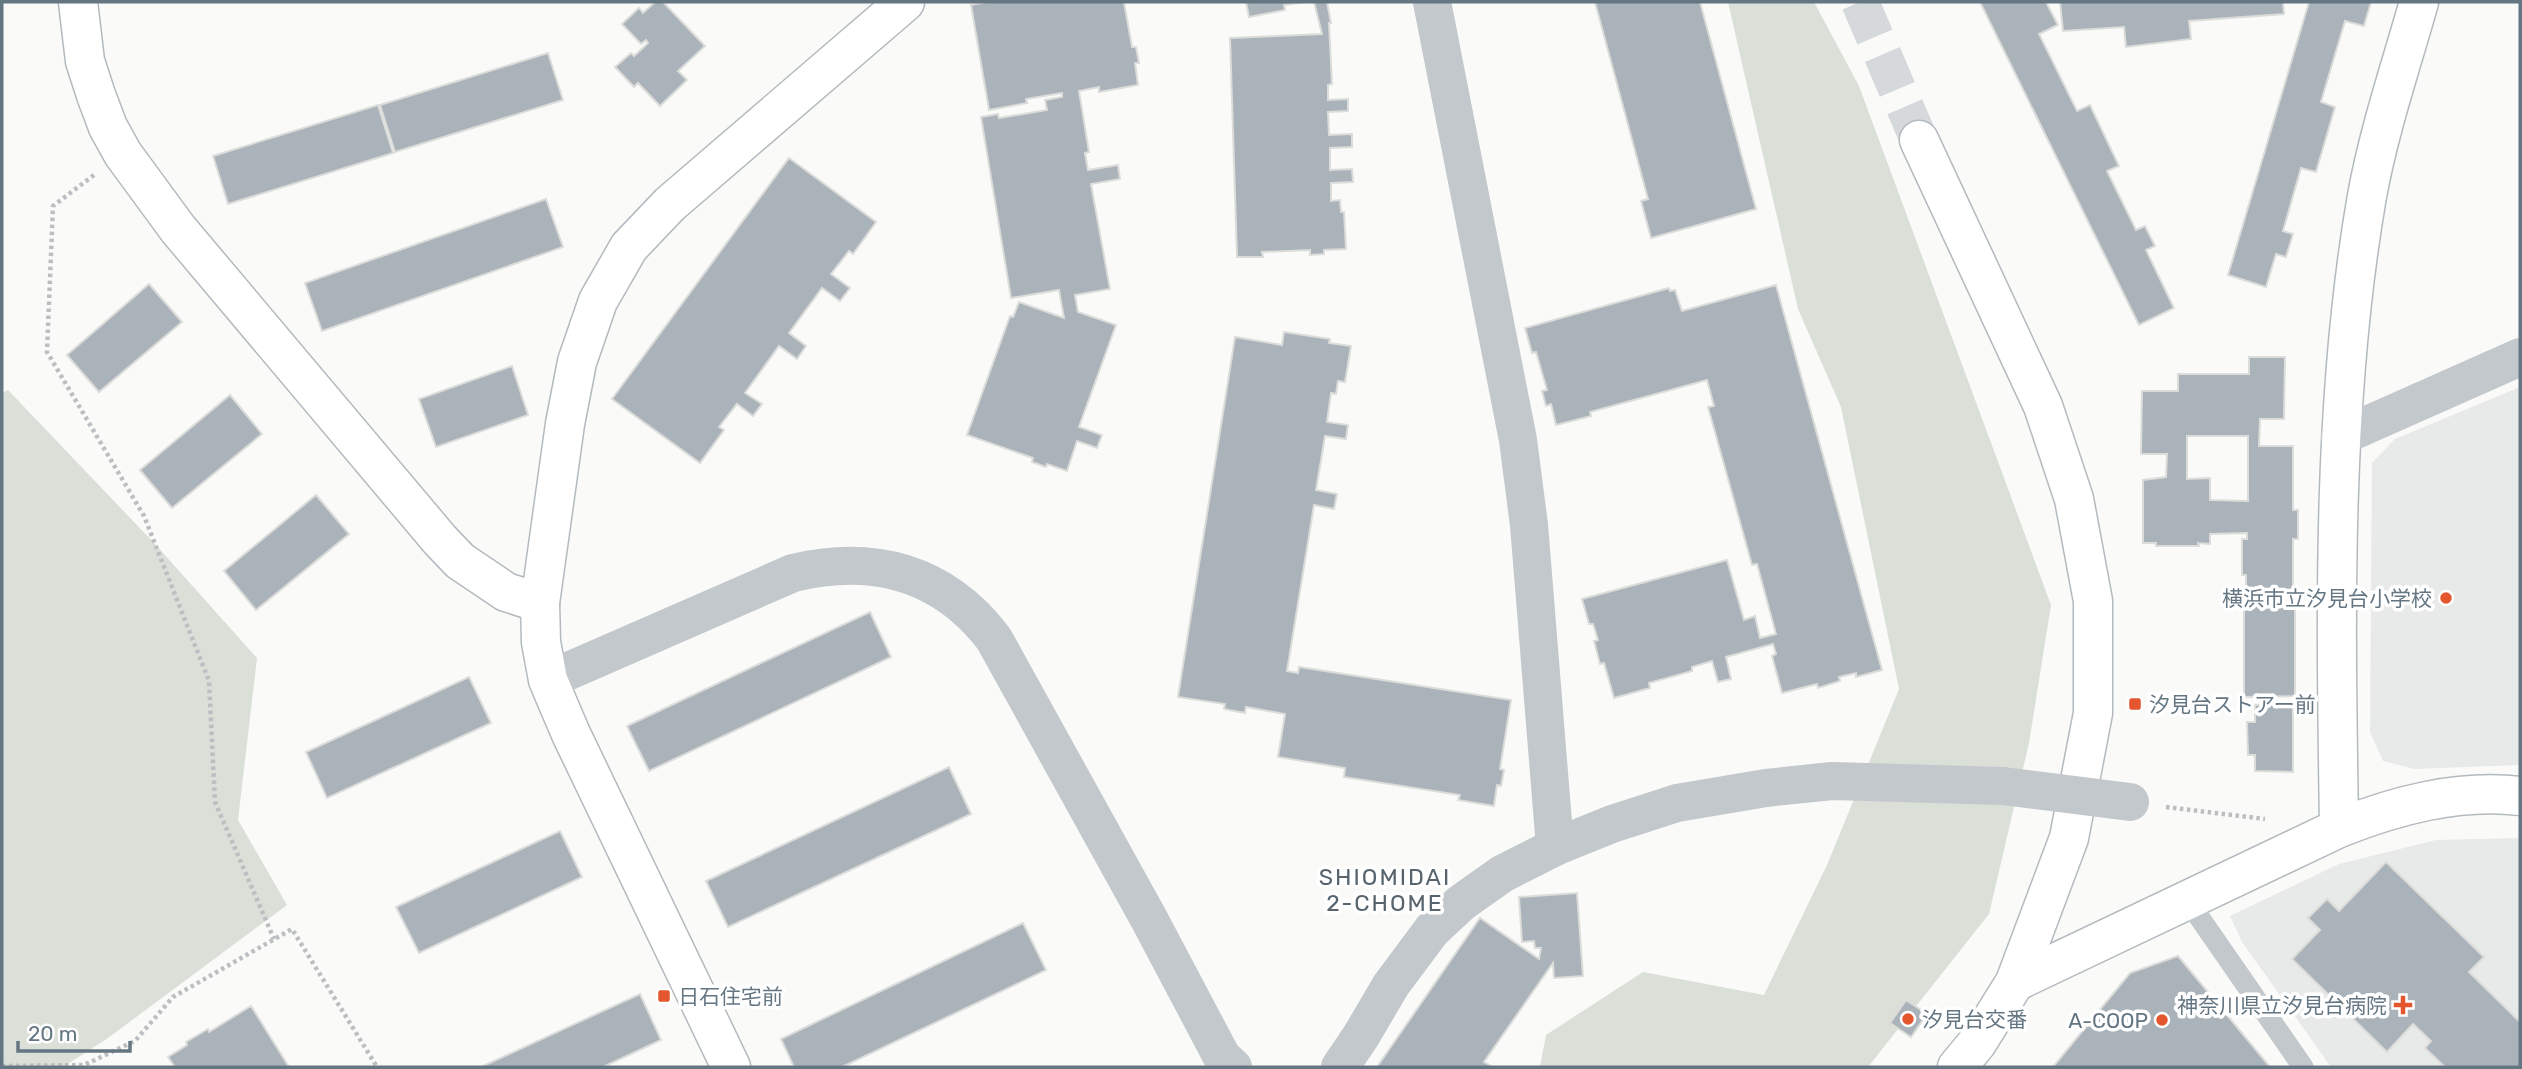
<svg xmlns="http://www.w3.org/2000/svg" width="2522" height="1069" viewBox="0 0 2522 1069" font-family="Rubik,'Noto Sans JP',sans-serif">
<rect width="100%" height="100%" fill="#fafaf8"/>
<!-- built -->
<g fill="#e8e9e9">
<polygon points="2520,387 2520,765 2414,769 2383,761 2370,732 2372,463 2395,439"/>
<polygon points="2520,838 2520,1067 2331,1067 2242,942 2230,916 2339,864 2436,840"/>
</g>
<!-- green -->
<g fill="#dadfd7">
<polygon points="1728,2 1814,2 1859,86 2051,605 2029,743 1989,914 1868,1067 1540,1067 1546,1035 1643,972 1764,995 1827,865 1899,689 1841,407 1798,309"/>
<polygon points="8,390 155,544 257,658 238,820 287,905 108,1038 63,1067 2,1067 2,393"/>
</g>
<!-- building -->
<g fill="#aab3b9" stroke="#dcdcda" stroke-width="2" fill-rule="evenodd">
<polygon points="655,2 663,2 705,46 678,71 687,80 660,106 638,83 634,87 615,67 631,53 634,56 648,43 646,40 641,44 622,24 639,8 643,13"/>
<polygon points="987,2 1124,2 1132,47 1136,47 1139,63 1135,63 1138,85 1099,92 1099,87 1079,91 1089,152 1085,153 1088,170 1118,165 1120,179 1091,184 1110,289 1075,295 1078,312 1116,325 1079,427 1102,435 1097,448 1077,441 1067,471 1047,464 1046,467 1032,462 1033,458 967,435 1010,316 1013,317 1019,302 1064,318 1059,290 1011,298 981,117 998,114 999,118 1047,110 1045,100 1062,97 1062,93 1026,99 1027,103 989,110 971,5"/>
<polygon points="1246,2 1305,2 1284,5 1285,10 1249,17"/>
<polygon points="1314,2 1327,2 1331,23 1329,23 1332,84 1328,85 1328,100 1348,99 1348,111 1328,112 1329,135 1352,134 1352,147 1330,148 1330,170 1352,169 1353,182 1331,183 1331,201 1340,200 1341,212 1344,212 1346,249 1324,250 1324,254 1310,255 1310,250 1262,252 1263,257 1237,257 1230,38 1322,34"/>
<polygon points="1595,2 1700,2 1756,209 1651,238 1641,201 1648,199"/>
<polygon points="1980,2 2046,2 2058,25 2039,34 2077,111 2090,105 2119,166 2107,171 2136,230 2145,226 2155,246 2146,250 2174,308 2139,325"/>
<polygon points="2060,2 2283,2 2284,14 2189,21 2191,39 2126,47 2124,27 2063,31"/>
<polygon points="2309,2 2371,2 2364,26 2345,21 2321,102 2335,107 2316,172 2301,168 2283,231 2293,234 2286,257 2276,254 2266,287 2228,275"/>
<polygon points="548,53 563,100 395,152 380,105"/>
<polygon points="378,105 393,153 228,204 213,156"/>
<polygon points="789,158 876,222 853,254 849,251 831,274 850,288 840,301 822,288 789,333 806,346 797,359 779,346 745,393 762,404 753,416 737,404 719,427 724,430 700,463 612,399"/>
<polygon points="546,199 563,247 322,331 305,283"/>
<polygon points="149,284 182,322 99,392 67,355"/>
<polygon points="1776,285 1882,670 1856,677 1856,673 1839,677 1840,681 1818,688 1817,684 1782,693 1772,656 1776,654 1773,644 1726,657 1731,679 1718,682 1712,661 1692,667 1692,671 1649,683 1650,688 1614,698 1604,663 1600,664 1594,641 1598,640 1593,624 1589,624 1582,599 1727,560 1744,620 1755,616 1760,638 1776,634 1757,564 1752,565 1708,407 1714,406 1707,380 1590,412 1591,416 1556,425 1551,404 1546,406 1542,391 1547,390 1536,352 1532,353 1525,328 1669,288 1670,291 1675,290 1682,311"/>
<polygon points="1284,332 1330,339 1329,343 1351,346 1345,382 1338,381 1336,394 1331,393 1327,422 1348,425 1346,439 1325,436 1316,490 1337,494 1334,509 1314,505 1287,671 1298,673 1299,667 1511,700 1500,769 1504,770 1501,786 1497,785 1494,806 1458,800 1460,795 1344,777 1345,768 1278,757 1285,714 1246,707 1245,713 1224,709 1225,704 1178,697 1235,337 1282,345"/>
<path d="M 2249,357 L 2285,357 L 2284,419 L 2260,419 L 2259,446 L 2293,446 L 2293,510 L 2298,510 L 2298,539 L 2293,539 L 2293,595 L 2246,595 L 2246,575 L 2242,575 L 2242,539 L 2247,539 L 2247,533 L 2210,534 L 2210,544 L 2198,543 L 2199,546 L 2156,546 L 2156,543 L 2143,543 L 2143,480 L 2166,477 L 2167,454 L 2141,454 L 2142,391 L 2178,391 L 2178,374 L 2249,374 ZM 2187,436 L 2248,436 L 2248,501 L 2210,500 L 2210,478 L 2187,479 Z"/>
<polygon points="512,366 528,415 436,447 419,399"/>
<polygon points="230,395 262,434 172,508 140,470"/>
<polygon points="316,495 349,534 256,610 224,571"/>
<polygon points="2244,604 2295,604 2295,696 2244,697"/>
<polygon points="870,612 891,657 649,771 627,726"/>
<polygon points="469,677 491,723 327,798 306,752"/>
<polygon points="2293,704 2293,772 2255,771 2255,755 2248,755 2247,722 2255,722 2255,705"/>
<polygon points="949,767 971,814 728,927 706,881"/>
<polygon points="560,831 582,877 419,953 396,907"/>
<polygon points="2386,862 2484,957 2469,972 2520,1022 2520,1067 2445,1067 2425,1048 2431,1041 2413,1024 2387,1052 2292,959 2320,930 2308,918 2327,899 2339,911"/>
<polygon points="1577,893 1583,976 1554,978 1553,963 1484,1062 1493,1067 1377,1067 1480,918 1539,959 1541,948 1535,948 1534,941 1522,942 1519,897"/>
<polygon points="1023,923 1046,970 842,1067 794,1067 781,1039"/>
<polygon points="2178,956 2270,1067 2053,1067 2130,973"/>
<polygon points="640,994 661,1040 603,1067 481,1067"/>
<polygon points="1906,1000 1927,1014 1911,1037 1890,1023"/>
<polygon points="251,1006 289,1067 175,1067 168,1057 187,1045 186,1042 208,1029 209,1032"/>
</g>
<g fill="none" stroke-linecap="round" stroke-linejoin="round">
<!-- secondary-tunnel -->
<polyline stroke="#d5d9db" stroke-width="38" stroke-dasharray="38 19" stroke-linecap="butt" points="1860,2 1919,140"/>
<defs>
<g id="secondary">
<polyline points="78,2 85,61 96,95 108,127 123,154 178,229 440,540 460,561 506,592 540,603"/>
<polyline points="1919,140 2043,406 2074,499 2093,601 2093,713 2069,838 2015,982 1977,1043 1957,1067"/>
<path d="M 2339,828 C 2336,618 2331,403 2367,196 C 2379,130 2401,66 2419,2"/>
<path d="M 2015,982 L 2339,828 C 2397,805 2458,789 2520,796"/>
<polyline points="731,1067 571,734 548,680 541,642 540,603 565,424 577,362 598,301 629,247 670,204 905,2"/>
</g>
</defs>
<!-- secondary casing -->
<use href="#secondary" stroke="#b3babf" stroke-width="41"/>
<!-- path -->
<g stroke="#bbbfc2" stroke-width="4.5" stroke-dasharray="3.5 3.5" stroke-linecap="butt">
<polyline points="94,175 53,206 47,352 144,516 209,681 215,802 274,939"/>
<polyline points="2166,807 2265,819"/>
<polyline points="2,1066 84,1065 135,1041 173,997 292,929 377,1067"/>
</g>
<!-- lane -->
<polyline stroke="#c3c8cc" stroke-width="21" points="2188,901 2303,1067"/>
<!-- street -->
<g stroke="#c3c8cc" stroke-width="38">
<polyline points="1432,2 1518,440 1529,525 1555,847"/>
<polyline points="2340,437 2520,357"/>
<path d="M 548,680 L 793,573 C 873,554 943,572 994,639 L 1149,919 L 1222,1057 L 1233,1067"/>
<polyline points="1340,1067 1361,1036 1391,985 1432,930 1461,903 1502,874 1555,847 1612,824 1677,803 1766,788 1832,781 2003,786"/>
</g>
<!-- secondary -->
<use href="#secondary" stroke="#fff" stroke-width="38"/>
<!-- street-bridge -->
<polyline stroke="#c3c8cc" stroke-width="38" points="2003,786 2130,802"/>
</g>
<!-- markers -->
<g fill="#e4572e" stroke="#fff" stroke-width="2.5">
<circle cx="2446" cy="598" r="7"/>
<rect x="2128" y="697" width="14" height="14" rx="3.5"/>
<rect x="657" y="989" width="14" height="14" rx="3.5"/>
<path d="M2399.5 994.5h7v7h7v7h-7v7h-7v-7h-7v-7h7z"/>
<circle cx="1908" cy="1019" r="7"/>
<circle cx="2162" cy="1020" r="7"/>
</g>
<g text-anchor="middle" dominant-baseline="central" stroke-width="7" stroke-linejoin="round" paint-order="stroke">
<!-- poi labels -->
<g font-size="21" fill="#657683" stroke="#fff" text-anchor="end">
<text x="2432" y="598">横浜市立汐見台小学校</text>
<text x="2149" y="704" text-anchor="start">汐見台ストアー前</text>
<text x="678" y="996" text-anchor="start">日石住宅前</text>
<text x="2387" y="1005">神奈川県立汐見台病院</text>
<text x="1922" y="1019" text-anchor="start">汐見台交番</text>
<text x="2148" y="1020">A-COOP</text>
</g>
<!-- neighbourhood labels -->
<g font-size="23" letter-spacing="2" fill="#57646e" stroke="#fff">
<text x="1385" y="877">SHIOMIDAI<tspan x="1385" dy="26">2-CHOME</tspan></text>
</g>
</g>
<!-- border -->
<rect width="2522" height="1069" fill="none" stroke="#657683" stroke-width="7"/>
<!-- scale -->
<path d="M18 1041v10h112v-10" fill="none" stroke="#657683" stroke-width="3.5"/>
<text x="28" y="1041" font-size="21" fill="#657683" stroke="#ffffff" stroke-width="5" paint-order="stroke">20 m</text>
</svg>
